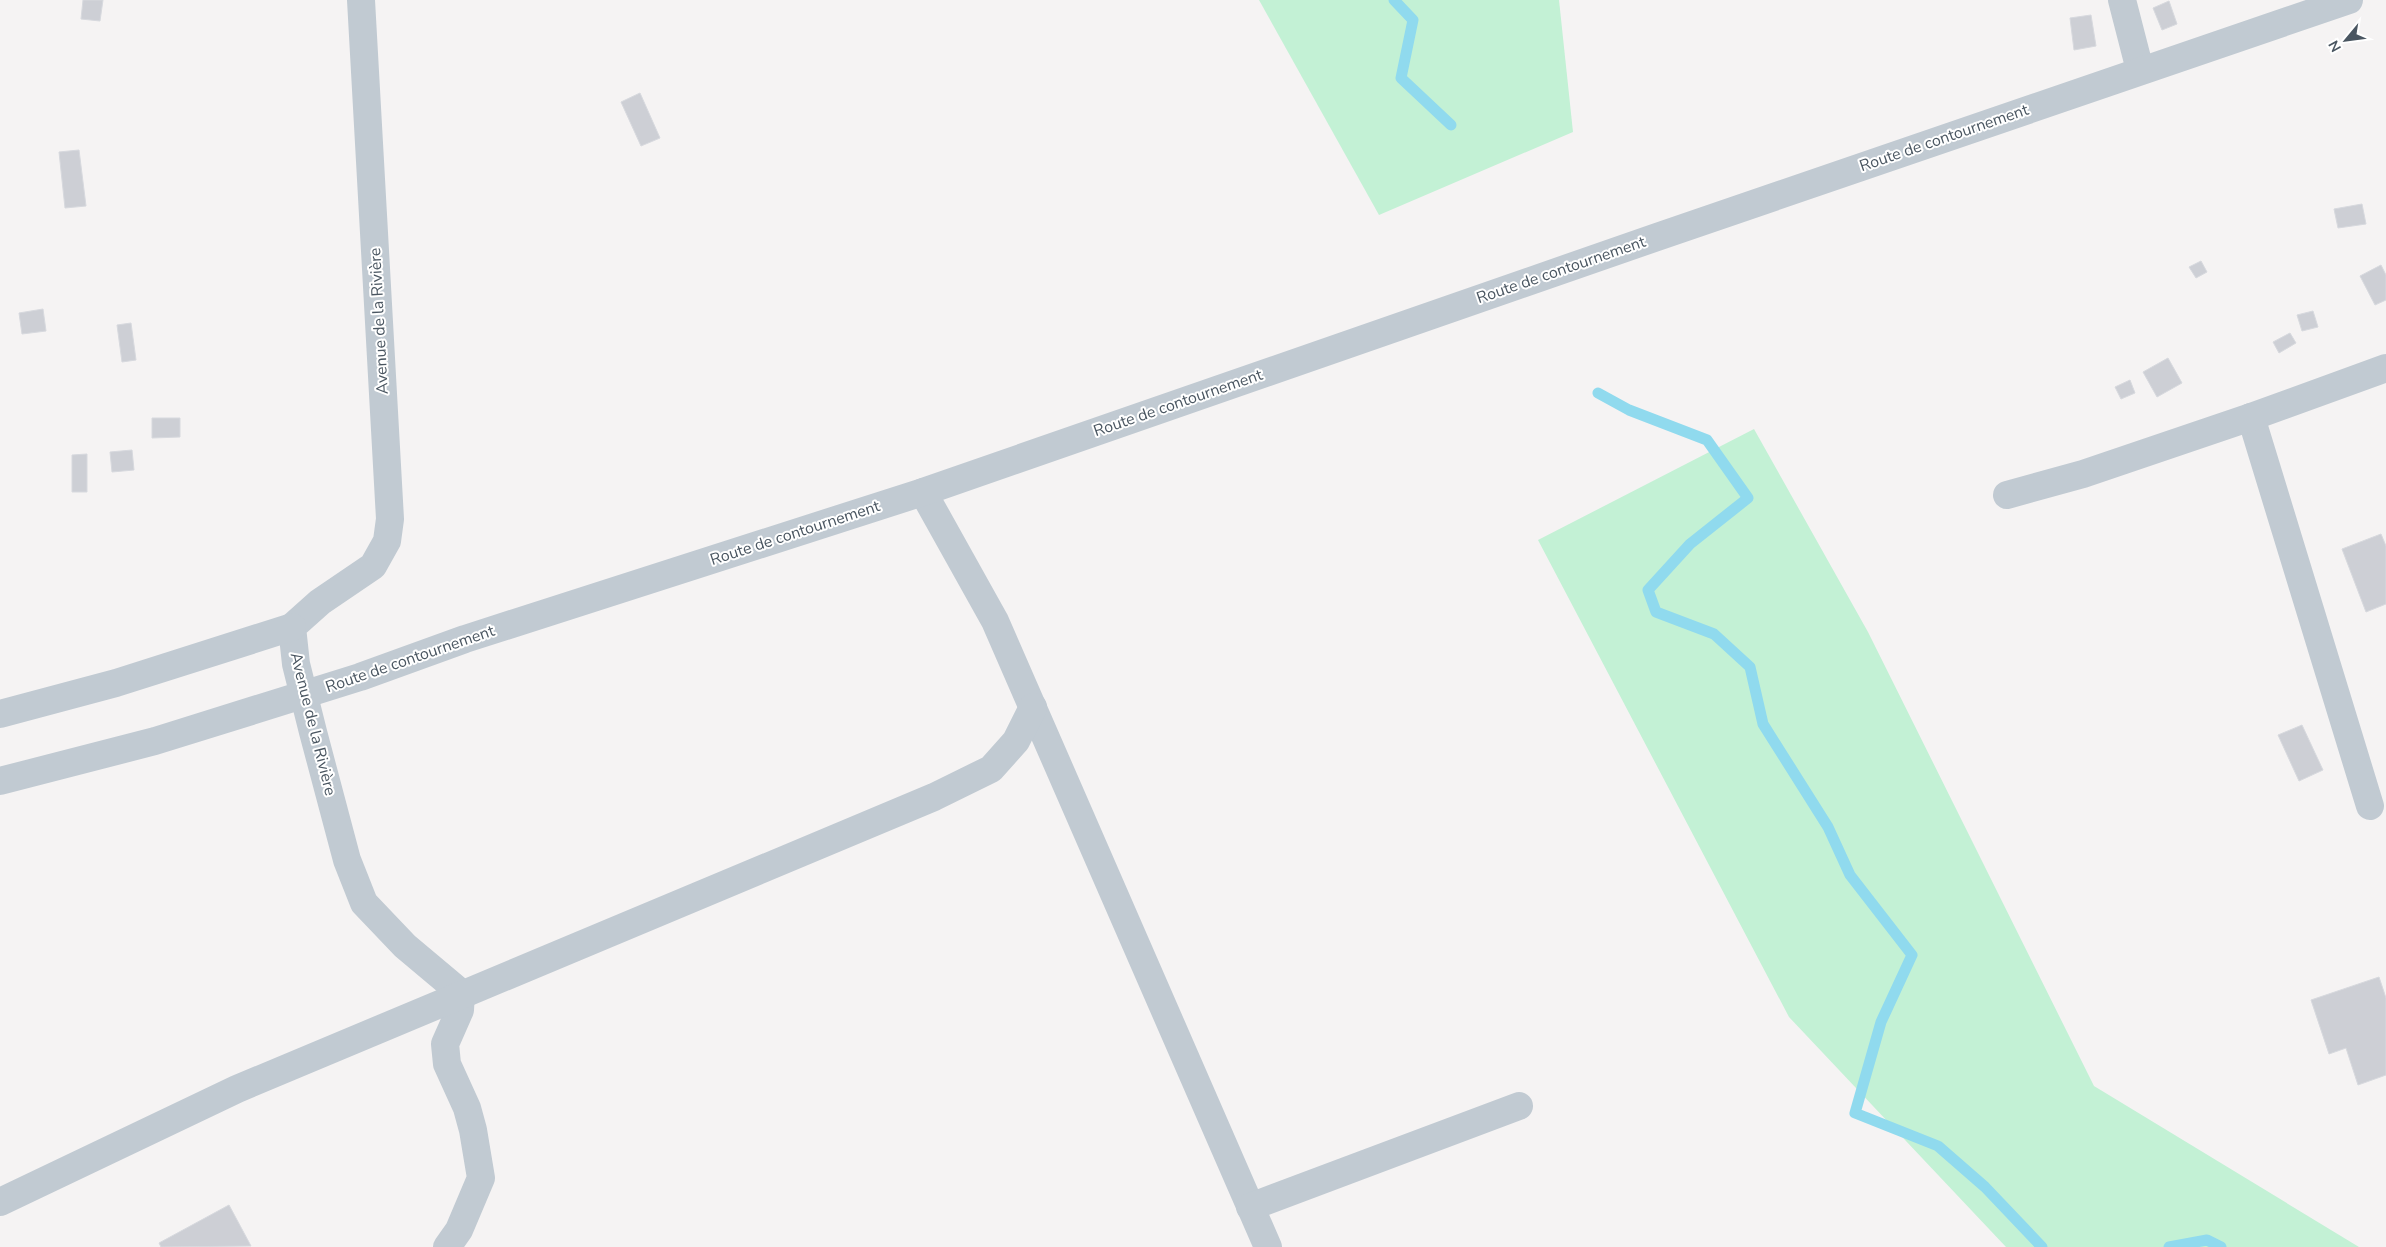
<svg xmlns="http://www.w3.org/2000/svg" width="2386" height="1247" viewBox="0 0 2386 1247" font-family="'Nunito Sans',sans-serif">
<rect width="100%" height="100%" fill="#f5f3f3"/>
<!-- green -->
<g fill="#c3f1d5">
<polygon points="1259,0 1559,0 1573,132 1379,215"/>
<polygon points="1754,429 1868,632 2094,1086 2359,1247 2006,1247 1789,1017 1538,540"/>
</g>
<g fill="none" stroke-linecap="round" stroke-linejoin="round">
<!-- stream -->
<g stroke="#90daee" stroke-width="11">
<polyline points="1394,0 1413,20 1401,78 1451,125"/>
<polyline points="1598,393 1629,410 1707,440 1748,498 1690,544 1648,590 1656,612 1714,634 1750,667 1763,724 1828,827 1850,875 1912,955 1881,1022 1855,1113 1938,1146 1985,1187 2042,1247"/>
<polyline points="2169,1247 2207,1240 2221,1247"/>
</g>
</g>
<!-- building -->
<g fill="#cdcfd5" stroke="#d7d9de">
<polygon points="83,0 103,0 100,21 81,19"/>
<polygon points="2169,1 2177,24 2162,30 2153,8"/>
<polygon points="2091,15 2096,46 2074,50 2070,18"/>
<polygon points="640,93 660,138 641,146 621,102"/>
<polygon points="79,150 86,206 65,208 59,152"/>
<polygon points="2362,204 2366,224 2338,228 2334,209"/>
<polygon points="2201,261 2207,272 2196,278 2189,267"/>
<polygon points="2381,265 2386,275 2386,300 2375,305 2360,276"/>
<polygon points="43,309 46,331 22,334 19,313"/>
<polygon points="2313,311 2318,327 2302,331 2297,315"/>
<polygon points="131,323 136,360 122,362 117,325"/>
<polygon points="2290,333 2296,343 2279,353 2273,342"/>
<polygon points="2168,358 2182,383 2157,397 2143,372"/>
<polygon points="2130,380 2135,393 2121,399 2115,387"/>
<polygon points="152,418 180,418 180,437 152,438"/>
<polygon points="132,450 134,470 112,472 110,452"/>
<polygon points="87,454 87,492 72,492 72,455"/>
<polygon points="2381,534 2386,546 2386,604 2366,612 2342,549"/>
<polygon points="2302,725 2323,770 2299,781 2278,735"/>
<polygon points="2379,977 2386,998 2386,1075 2358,1085 2346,1048 2329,1054 2311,1000"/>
<polygon points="229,1205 251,1246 161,1247 159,1243"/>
</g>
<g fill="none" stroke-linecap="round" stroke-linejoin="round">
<!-- minor -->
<g stroke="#c1cad2" stroke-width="28">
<polyline points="361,0 390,519 387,541 373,566 320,602 292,627 296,664 313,732 347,860 364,903 405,946 461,993 460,1010 445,1044 447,1064 467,1108 473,1130 481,1178 459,1230 447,1247"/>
<polyline points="2122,0 2140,70"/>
<polyline points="2251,417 2370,806"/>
<polyline points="923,492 995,621 1268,1247"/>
<polyline points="2007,495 2083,474 2251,417 2386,368"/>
<polyline points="0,714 116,683 292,627"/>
<polyline points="0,781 155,741 360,677 465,639 923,492 1657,237 2349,0"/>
<polyline points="0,1202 237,1089 934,797 991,769 1016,741 1033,707"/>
<polyline points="1250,1207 1519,1106"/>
</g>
</g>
<g text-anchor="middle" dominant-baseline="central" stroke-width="4" stroke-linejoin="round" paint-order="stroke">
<!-- street labels -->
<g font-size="16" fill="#4a5661" stroke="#fff">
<text transform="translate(1944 138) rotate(-19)">Route de contournement</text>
<text transform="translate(1561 270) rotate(-19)">Route de contournement</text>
<text transform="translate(379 321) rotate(-93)">Avenue de la Rivière</text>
<text transform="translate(1178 403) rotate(-19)">Route de contournement</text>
<text transform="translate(795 533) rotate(-18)">Route de contournement</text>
<text transform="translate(410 659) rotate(-19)">Route de contournement</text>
<text transform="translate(313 724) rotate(76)">Avenue de la Rivière</text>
</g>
</g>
<!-- north arrow -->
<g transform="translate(2346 40) rotate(241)" stroke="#ffffff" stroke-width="4" paint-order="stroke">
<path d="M0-4L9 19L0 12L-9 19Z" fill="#4a5661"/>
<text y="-8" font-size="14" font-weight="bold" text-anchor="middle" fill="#4a5661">N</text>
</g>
</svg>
